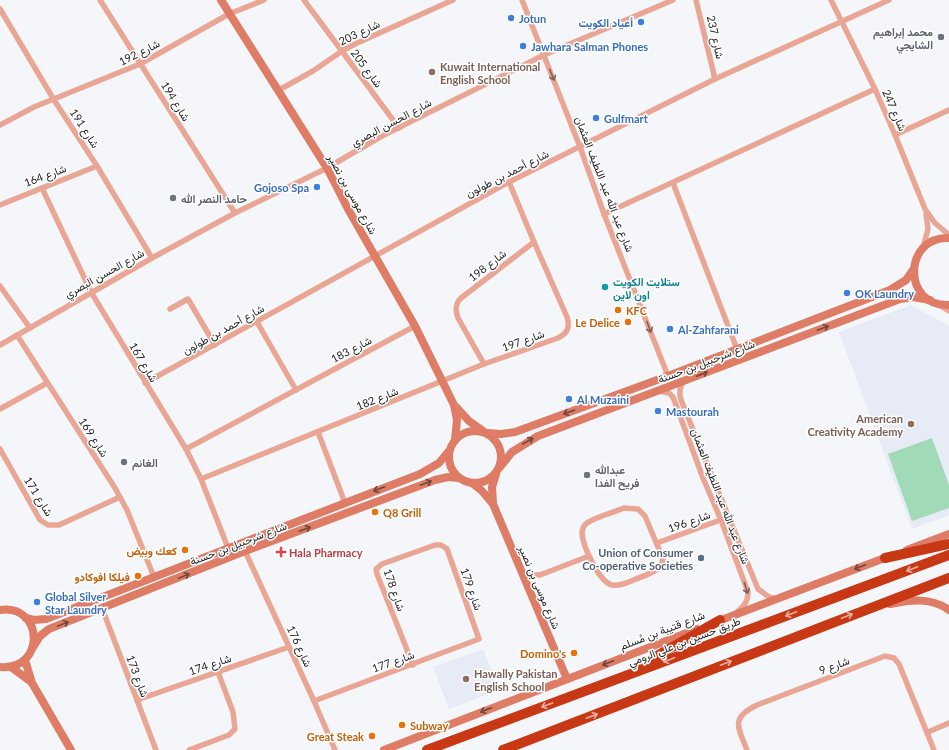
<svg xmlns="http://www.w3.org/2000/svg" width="949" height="750" viewBox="0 0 949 750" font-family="Lato,Vazirmatn,sans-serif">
<rect width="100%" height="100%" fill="#f4f6fa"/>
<!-- built -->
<g fill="#e6ebf6">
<polygon points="911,305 949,326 949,515 912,529 839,332"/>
<polygon points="483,649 499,690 449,709 433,667"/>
</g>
<!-- green -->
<polygon fill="#a0dab6" points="932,438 949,485 949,508 912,521 888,454"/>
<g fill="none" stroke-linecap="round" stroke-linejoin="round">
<!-- street -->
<g stroke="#e9a695" stroke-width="5.5">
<polyline points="100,0 235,213"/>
<polyline points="304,0 399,128"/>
<polyline points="522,0 580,147 604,214 668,376"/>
<polyline points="696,0 715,79"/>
<polyline points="831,0 875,89 895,135 925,209 935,223 949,235"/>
<polyline points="0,9 54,100 97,166 152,258"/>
<polyline points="279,90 313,71 342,51 355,44 453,0"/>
<polyline points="0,125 34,107 140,64 229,14 264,0"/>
<polyline points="895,135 949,110"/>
<polyline points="673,183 737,349"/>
<polyline points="42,188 91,292 186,449 201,479 228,548"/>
<polyline points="0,205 97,166"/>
<polyline points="604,214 875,89"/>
<polyline points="923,248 928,229 926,214"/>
<polyline points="0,286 30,328"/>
<polyline points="939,305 949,311"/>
<polyline points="170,309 188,299 215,345"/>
<polyline points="257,322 296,390"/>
<polyline points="17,335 115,488 127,510 154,577"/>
<polyline points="0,345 152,258 235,213 327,168 382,136 544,55 673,0"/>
<path d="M 484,364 L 458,318 C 455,310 455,304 461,298 L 534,242"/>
<path d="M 684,381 C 679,387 679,393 681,400 L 758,589 L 769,597 L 776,599"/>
<polyline points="145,383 509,182 715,79 889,0"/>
<path d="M 658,391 L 669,393 L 673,397 L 703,478 L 721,520 L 748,592 C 748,602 744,606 737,612"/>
<polyline points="0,409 47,383"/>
<polyline points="318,432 345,503"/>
<polyline points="0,449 40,520 48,525 59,525 120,497"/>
<polyline points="186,449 415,326"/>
<path d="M 201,479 L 484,364 L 558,338 C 568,333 570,327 567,317 L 534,242 L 509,182"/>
<path d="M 624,508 L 638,509 L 645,516 L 663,559 C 661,570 653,572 644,576 C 634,579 622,587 612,585 C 599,582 583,546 582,534 C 582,529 584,525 587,523 C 595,517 615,512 624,508 Z"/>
<polyline points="657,543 723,519"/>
<polyline points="245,551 314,701 335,750"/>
<polyline points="524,575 540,575 589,556"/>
<polyline points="102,608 156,750"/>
<polyline points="137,700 289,647"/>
<polyline points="314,701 479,639 447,549 441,545 435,545 382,564 376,569 377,574 413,665"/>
<polyline points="928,732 949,723"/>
<polyline points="189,750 229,735 235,729 233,712 218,672"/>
<path d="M 747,750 C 738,727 730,718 757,705 L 885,656 L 894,658 L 899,664 L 934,750"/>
</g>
<!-- secondary -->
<g stroke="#de7c65" stroke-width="8">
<polyline points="221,0 327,168 348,209 415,326 454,405 457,420 455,440"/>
<path d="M 949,238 C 903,236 902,307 949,305"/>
<polyline points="456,407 469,421 483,431"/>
<circle cx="475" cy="457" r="26"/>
<polyline points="487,433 501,434 515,432 668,376 890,290 906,280 913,270"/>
<polyline points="500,467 512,452 538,436 900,299 913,297 930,300"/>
<polyline points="472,483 482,491 493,504 567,679"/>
<polyline points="493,503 492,487 496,474"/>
<polyline points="907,550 949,534"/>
<path d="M 890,604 C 911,600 931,597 949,610"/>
<path d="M 0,610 C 44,604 46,671 0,667"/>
<polyline points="26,618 34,620 46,619 420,474 439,463 449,451"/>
<polyline points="716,622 890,556"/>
<polyline points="33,647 40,636 49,629 245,551 435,480 448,477 459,478"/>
<polyline points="25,660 32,683 71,750"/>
<polyline points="11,667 30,681"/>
<polyline points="384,750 697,629"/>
</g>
<!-- highway -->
<g stroke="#c83814" stroke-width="10">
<polyline points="885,558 949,544"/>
<polyline points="639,666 720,620"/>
<polyline points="427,750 949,555"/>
<polyline points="503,750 949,578"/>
</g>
</g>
<!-- one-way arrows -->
<defs><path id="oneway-shaft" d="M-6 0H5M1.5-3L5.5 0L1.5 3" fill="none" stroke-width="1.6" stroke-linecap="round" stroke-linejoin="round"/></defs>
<g stroke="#826159">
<use href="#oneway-shaft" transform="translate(552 75) rotate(68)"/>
<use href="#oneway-shaft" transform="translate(649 327) rotate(69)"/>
<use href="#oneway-shaft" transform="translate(746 588) rotate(73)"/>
</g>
<g stroke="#73473d">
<use href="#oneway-shaft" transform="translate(823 328) rotate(-21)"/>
<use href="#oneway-shaft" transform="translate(702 374) rotate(-21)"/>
<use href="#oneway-shaft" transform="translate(569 412) rotate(160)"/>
<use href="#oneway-shaft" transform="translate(528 441) rotate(-30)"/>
<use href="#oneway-shaft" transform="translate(426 483) rotate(-21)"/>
<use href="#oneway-shaft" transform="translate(379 489) rotate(159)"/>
<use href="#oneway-shaft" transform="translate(305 529) rotate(-21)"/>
<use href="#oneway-shaft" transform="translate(860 567) rotate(159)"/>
<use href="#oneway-shaft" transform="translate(184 576) rotate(-22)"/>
<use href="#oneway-shaft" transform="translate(63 624) rotate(-22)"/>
<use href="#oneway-shaft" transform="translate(608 663) rotate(159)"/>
<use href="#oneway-shaft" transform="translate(486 710) rotate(159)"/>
</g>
<g stroke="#e9afa1">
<use href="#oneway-shaft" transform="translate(912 569) rotate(159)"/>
<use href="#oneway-shaft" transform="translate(791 614) rotate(159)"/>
<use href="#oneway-shaft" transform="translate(847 616) rotate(-21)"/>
<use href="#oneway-shaft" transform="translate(669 660) rotate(159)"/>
<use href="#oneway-shaft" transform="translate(726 663) rotate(-21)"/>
<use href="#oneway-shaft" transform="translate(547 705) rotate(160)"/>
<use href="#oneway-shaft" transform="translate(592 716) rotate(-21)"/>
</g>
<!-- markers -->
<g fill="#3f7fe0" stroke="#fff" stroke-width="1.5">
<circle cx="511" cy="18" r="4"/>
<circle cx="641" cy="22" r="4"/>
<circle cx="523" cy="46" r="4"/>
<circle cx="596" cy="118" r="4"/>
<circle cx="317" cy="187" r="4"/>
<circle cx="847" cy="293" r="4"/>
<circle cx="670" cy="329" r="4"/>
<circle cx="569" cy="399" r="4"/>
<circle cx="658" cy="411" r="4"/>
<circle cx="37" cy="602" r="4"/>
</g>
<g fill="#6b7280" stroke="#fff" stroke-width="1.5">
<circle cx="941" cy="37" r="4"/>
<circle cx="173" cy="198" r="4"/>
<circle cx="124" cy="462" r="4"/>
<circle cx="587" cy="475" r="4"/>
</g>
<g fill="#8d6e63" stroke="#fff" stroke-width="1.5">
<circle cx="432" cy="72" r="4"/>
<circle cx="911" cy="424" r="4"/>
<circle cx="466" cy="679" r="4"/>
</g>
<circle fill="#0f9aa8" stroke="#fff" stroke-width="1.5" cx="605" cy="287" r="4"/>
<g fill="#e8710a" stroke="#fff" stroke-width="1.5">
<circle cx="618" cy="310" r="4"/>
<circle cx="628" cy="322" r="4"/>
<circle cx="375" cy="512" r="4"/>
<circle cx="185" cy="550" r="4"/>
<circle cx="138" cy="576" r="4"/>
<circle cx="574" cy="653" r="4"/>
<circle cx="402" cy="725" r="4"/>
<circle cx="372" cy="736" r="4"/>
</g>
<path fill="#e0444e" stroke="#fff" stroke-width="1.5" d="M279 546h4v4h4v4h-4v4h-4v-4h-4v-4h4z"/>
<circle fill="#5c6f8a" stroke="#fff" stroke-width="1.5" cx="701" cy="558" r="4"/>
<g text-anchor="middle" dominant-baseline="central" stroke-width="3" stroke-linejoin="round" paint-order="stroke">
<!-- shop labels -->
<g font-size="11" font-weight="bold" fill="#366cbe" stroke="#fff" text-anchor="start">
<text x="519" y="18">Jotun</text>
<text x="633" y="22" text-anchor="end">أعياد الكويت</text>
<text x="531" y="46">Jawhara Salman Phones</text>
<text x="604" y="118">Gulfmart</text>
<text x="309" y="187" text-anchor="end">Gojoso Spa</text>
<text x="855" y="293">OK Laundry</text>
<text x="678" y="329">Al-Zahfarani</text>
<text x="577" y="399">Al Muzaini</text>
<text x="666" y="411">Mastourah</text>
<text x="45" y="596">Global Silver<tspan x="45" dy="13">Star Laundry</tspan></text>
</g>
<!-- worship labels -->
<g font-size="11" font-weight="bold" fill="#5b616d" stroke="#fff" text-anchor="start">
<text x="933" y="31" text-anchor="end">محمد إبراهيم<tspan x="933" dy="13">الشايجي</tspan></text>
<text x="181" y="198">حامد النصر الله</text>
<text x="132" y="462">الغانم</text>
<text x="595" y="469">عبدالله<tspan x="595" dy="13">فريح الفدا</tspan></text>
</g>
<!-- street labels -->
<g font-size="11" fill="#1b1c1d" stroke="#fff">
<text transform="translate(359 32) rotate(-26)">شارع 203</text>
<text transform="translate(716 37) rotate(77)">شارع 237</text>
<text transform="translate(139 52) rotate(-27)">شارع 192</text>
<text transform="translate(367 68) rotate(53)">شارع 205</text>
<text transform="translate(176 101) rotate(58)">شارع 194</text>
<text transform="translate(895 110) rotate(66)">شارع 247</text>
<text transform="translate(391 122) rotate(-28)">شارع الحسن البصري</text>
<text transform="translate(85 128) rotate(57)">شارع 191</text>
<text transform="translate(507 173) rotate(-27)">شارع أحمد بن طولون</text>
<text transform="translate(45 175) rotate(-21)">شارع 164</text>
<text transform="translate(605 184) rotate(69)">شارع عبد الله عبد اللطيف العثمان</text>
<text transform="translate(353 194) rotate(61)">شارع موسى بن نصير</text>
<text transform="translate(487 265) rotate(-38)">شارع 198</text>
<text transform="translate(104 273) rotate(-29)">شارع الحسن البصري</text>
<text transform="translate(223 329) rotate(-29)">شارع أحمد بن طولون</text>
<text transform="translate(523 340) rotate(-20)">شارع 197</text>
<text transform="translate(351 349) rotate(-28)">شارع 183</text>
<text transform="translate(706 361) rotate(-21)">شارع شرحبيل بن حسنة</text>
<text transform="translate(144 362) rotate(59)">شارع 167</text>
<text transform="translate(377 398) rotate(-22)">شارع 182</text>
<text transform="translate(94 437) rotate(57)">شارع 169</text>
<text transform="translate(39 496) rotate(58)">شارع 171</text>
<text transform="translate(721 496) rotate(69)">شارع عبد الله عبد اللطيف العثمان</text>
<text transform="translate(689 521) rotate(-20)">شارع 196</text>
<text transform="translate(238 543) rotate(-21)">شارع شرحبيل بن حسنة</text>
<text transform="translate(540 587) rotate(67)">شارع موسى بن نصير</text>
<text transform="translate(472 589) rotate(70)">شارع 179</text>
<text transform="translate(395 590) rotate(70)">شارع 178</text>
<text transform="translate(662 630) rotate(-21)">شارع قتيبة بن مُسلم</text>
<text transform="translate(684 641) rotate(-21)">طريق حسين بن علي الرومي</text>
<text transform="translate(300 646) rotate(65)">شارع 176</text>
<text transform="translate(393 661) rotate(-20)">شارع 177</text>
<text transform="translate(210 664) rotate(-19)">شارع 174</text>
<text transform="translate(834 665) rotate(-21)">شارع 9</text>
<text transform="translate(138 676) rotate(69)">شارع 173</text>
</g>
<!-- education labels -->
<g font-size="11" font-weight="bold" fill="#785e54" stroke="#fff" text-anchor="start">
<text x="440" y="66">Kuwait International<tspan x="440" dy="13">English School</tspan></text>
<text x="903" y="418" text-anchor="end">American<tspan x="903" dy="13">Creativity Academy</tspan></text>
<text x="474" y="673">Hawally Pakistan<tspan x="474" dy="13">English School</tspan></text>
</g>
<!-- culture labels -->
<g font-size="11" font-weight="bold" fill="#0d838f" stroke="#fff" text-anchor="start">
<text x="613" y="281">ستلايت الكويت<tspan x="613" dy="13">اون لاين</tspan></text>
</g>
<!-- food labels -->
<g font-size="11" font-weight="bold" fill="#c56008" stroke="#fff" text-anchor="end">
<text x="626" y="310" text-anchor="start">KFC</text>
<text x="620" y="322">Le Delice</text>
<text x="383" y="512" text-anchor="start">Q8 Grill</text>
<text x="177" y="550">كعك وبيض</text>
<text x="130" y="576">فيلكا افوكادو</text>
<text x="566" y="653">Domino's</text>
<text x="410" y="725" text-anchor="start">Subway</text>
<text x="364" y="736">Great Steak</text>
</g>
<!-- health labels -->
<g font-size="11" font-weight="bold" fill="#be3a42" stroke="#fff" text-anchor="start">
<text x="289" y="552">Hala Pharmacy</text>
</g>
<!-- service labels -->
<g font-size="11" font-weight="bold" fill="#4e5e75" stroke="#fff" text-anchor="end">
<text x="693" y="552">Union of Consumer<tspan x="693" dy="13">Co-operative Societies</tspan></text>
</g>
</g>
</svg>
